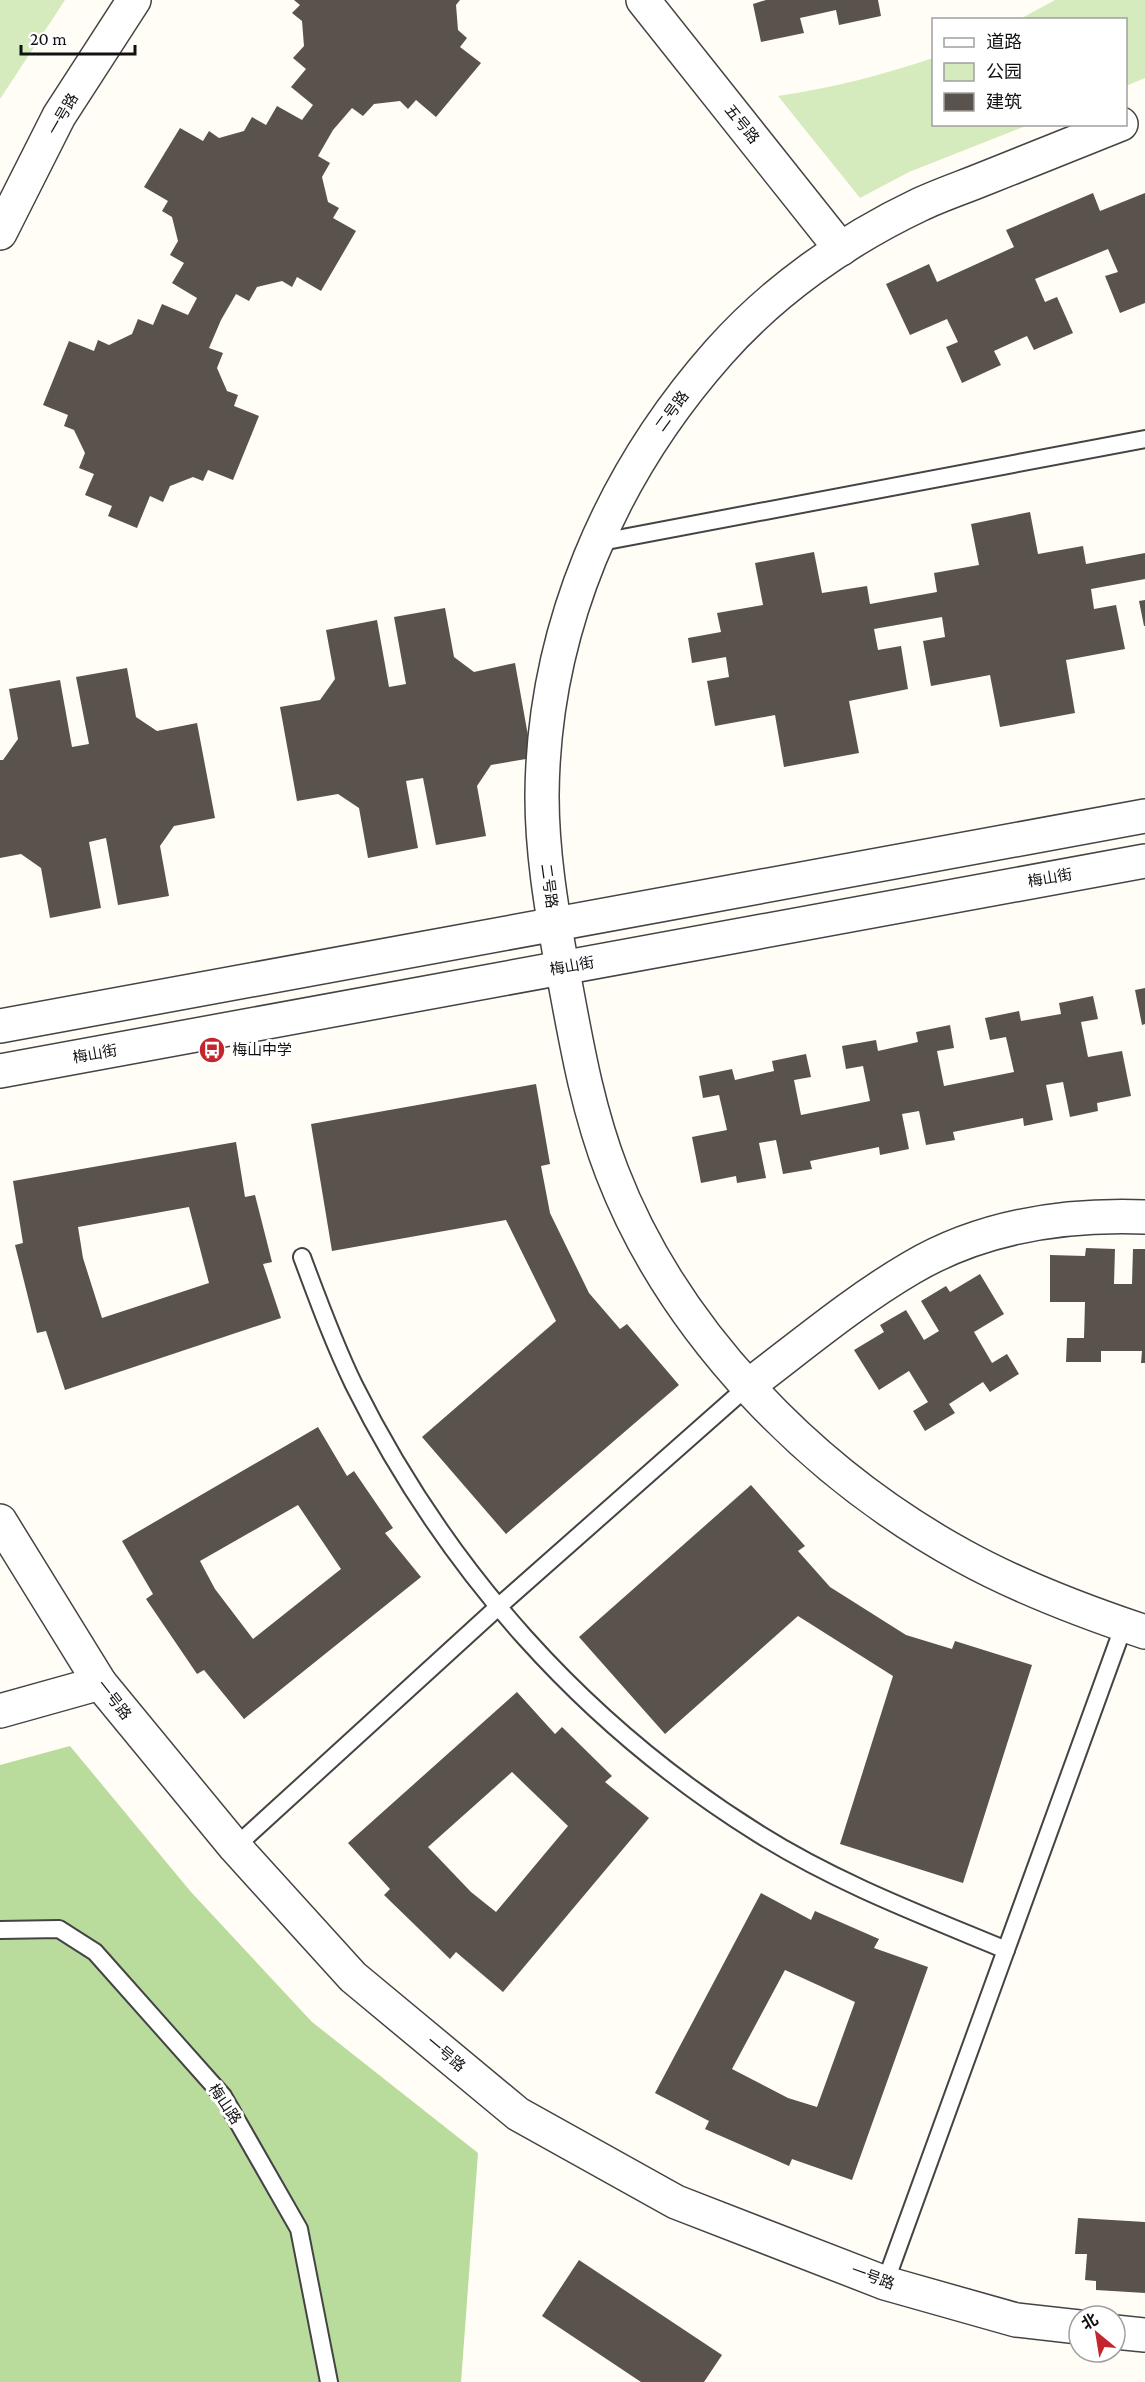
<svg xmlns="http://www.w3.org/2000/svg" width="1145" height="2382" viewBox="0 0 1145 2382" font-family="'Crimson Pro','Noto Sans SC',serif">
<rect width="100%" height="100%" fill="#fffdf5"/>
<!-- green -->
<g fill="#d5ebbd">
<polygon points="0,0 65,0 0,99"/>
<polygon points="1055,0 1145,0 1145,78 1126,86 1126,20 1020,19"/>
<path d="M 933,58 L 934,124 L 1028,125 L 909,172 L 860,198 L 778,96 C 832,88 882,75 933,58 Z"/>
</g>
<!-- forest -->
<polygon fill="#b9dc9c" points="70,1746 191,1892 312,2022 478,2153 461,2382 0,2382 0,1765"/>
<!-- building -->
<g fill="#5a524d" fill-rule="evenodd">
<polygon points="294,0 460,0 456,5 458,30 467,38 460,47 481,63 436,117 416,100 408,109 400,101 374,104 363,116 352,108 333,130 318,156 330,163 322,177 328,202 339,208 333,218 356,231 321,291 297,277 292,287 282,281 257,287 249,301 236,294 221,320 209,348 223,353 217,368 227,391 238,395 234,406 259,416 233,480 208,470 203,481 193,477 170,486 163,502 150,496 137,528 108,516 112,506 85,495 94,474 79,468 85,453 74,430 64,426 68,415 43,405 69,341 94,351 98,340 109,345 132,334 138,319 153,325 162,304 188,315 197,298 172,283 184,263 170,255 178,241 172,217 162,211 168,201 144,187 180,128 203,141 209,131 219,138 244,131 252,117 266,125 277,106 302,120 313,105 291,87 306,69 293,58 304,46 302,21 292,13 300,5"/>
<polygon points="766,0 878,0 881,16 839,25 836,10 800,18 804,33 761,42 753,4"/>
<polygon points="1093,193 1100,211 1145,193 1145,303 1120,313 1105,276 1118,272 1108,249 1035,279 1045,302 1057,297 1073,333 1034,350 1027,336 994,351 1001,365 962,383 946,347 958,342 947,319 910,335 886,284 929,264 937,282 1014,247 1006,230"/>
<polygon points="1030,512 1038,554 1083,546 1086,564 1145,553 1145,579 1091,589 1094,609 1116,605 1125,649 1066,660 1075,713 1000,727 990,675 931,686 923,641 945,637 942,617 874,629 878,650 901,646 908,689 849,701 859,753 784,767 775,715 715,726 707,681 729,677 726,657 692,663 688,638 721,632 717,613 763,605 755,563 814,552 822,593 867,586 870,604 937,592 934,573 979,565 971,524"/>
<polygon points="1145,600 1145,626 1144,626 1139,601"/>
<polygon points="445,608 454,657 474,672 515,663 532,758 491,765 477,786 486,836 436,845 423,778 406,781 418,848 368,858 359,808 338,794 297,801 280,707 320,700 335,679 326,630 377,620 389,687 406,684 394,617"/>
<polygon points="127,668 136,717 157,731 197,723 215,818 174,826 160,846 169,896 118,905 106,838 89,842 101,908 50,918 41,868 21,854 0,858 0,760 3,760 18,739 9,689 60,680 72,747 89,744 76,677"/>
<polygon points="1145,988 1145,1024 1142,1025 1135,990"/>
<polygon points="1093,996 1098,1019 1081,1022 1088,1057 1122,1051 1131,1096 1097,1103 1098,1111 1070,1117 1063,1082 1046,1085 1053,1120 1024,1126 1023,1118 953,1132 955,1140 926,1145 919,1111 902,1114 909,1149 880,1155 879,1147 810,1161 812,1169 783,1174 776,1140 759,1143 766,1178 737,1183 736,1176 701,1183 692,1137 727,1130 719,1095 703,1098 699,1076 732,1069 735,1080 774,1071 772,1061 806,1054 811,1077 794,1080 801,1115 870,1101 863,1066 846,1069 842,1046 876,1040 878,1051 918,1042 916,1032 950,1025 954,1048 937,1051 944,1086 1014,1072 1006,1037 990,1040 985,1018 1019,1011 1021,1021 1061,1014 1059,1003"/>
<polygon points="536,1084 550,1164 541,1166 550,1213 589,1293 620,1329 627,1324 679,1385 506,1534 422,1437 556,1321 506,1220 332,1251 311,1124"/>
<path d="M 236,1142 L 245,1197 L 255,1195 L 272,1262 L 263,1264 L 281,1318 L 65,1390 L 46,1331 L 37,1333 L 15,1245 L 23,1243 L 13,1181 ZM 189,1207 L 209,1283 L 102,1318 L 83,1258 L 78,1227 Z"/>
<polygon points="1086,1248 1115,1249 1114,1284 1132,1284 1133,1249 1145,1249 1145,1363 1141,1363 1142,1351 1101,1351 1101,1362 1066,1362 1067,1338 1084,1338 1085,1302 1050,1302 1050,1255 1085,1256"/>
<polygon points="980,1274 1004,1314 974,1332 992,1363 1007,1354 1019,1374 990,1392 983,1382 949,1404 955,1413 925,1431 913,1411 928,1402 909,1371 879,1390 854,1350 884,1332 880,1325 906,1310 924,1340 939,1331 921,1301 946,1286 950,1292"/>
<path d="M 318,1427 L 347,1476 L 354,1471 L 393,1528 L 385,1533 L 421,1577 L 244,1719 L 204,1670 L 197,1674 L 146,1599 L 153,1594 L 122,1541 ZM 298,1505 L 341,1569 L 253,1639 L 215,1589 L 200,1561 Z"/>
<polygon points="751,1485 805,1546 798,1551 830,1587 906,1635 952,1649 955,1641 1032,1665 963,1883 840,1844 893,1676 798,1616 665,1734 579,1637"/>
<path d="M 517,1692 L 555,1734 L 562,1727 L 612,1776 L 605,1782 L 649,1818 L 503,1992 L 456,1952 L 450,1959 L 384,1895 L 390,1889 L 348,1843 ZM 512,1772 L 568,1826 L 496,1912 L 471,1892 L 428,1847 Z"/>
<path d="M 761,1893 L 811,1920 L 815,1911 L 879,1939 L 874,1948 L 928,1967 L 852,2180 L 792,2159 L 789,2166 L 705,2129 L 709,2121 L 655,2093 ZM 785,1970 L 855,2002 L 817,2107 L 788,2098 L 732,2069 Z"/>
<polygon points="1078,2218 1145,2222 1145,2293 1096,2290 1096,2281 1085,2280 1087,2254 1075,2254"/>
<polygon points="579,2260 722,2355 704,2382 641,2382 542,2316"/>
</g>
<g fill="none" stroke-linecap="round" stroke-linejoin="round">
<defs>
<g id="service">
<polyline points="596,543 1145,439"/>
<path d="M 302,1257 C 318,1300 334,1344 354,1385 C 446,1570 584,1725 759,1834 C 837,1883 922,1915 1006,1950"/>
<polyline points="235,1847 498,1607 748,1386"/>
<polyline points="0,1930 59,1929 95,1952 223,2096 299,2229 329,2382"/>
<polyline points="885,2283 1124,1625"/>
</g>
<g id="minor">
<polyline points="643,0 841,249"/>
<path d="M 1121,124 C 1076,142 1031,160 986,178 C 964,187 940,195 919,205 C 845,240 773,291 719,352 C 610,475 543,630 542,796 C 542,851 551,906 561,961 C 575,1034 585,1102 612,1172 C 674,1333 813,1474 963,1556 C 1021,1588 1082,1611 1145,1632"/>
<polyline points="0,233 59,116 134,0"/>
<path d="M 748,1386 C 801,1346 853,1302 911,1268 C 982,1226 1064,1214 1145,1217"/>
<polyline points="0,1521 100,1683 235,1847 353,1977 518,2114 676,2202 885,2283 1016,2320 1079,2327"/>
<polyline points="0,1711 100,1683"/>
<polyline points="1115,2332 1145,2335"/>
</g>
<g id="tertiary">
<polyline points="0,1026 1145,816"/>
<polyline points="0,1071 1145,861"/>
</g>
</defs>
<!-- service casing -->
<use href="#service" stroke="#444" stroke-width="20"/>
<!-- minor casing -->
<use href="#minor" stroke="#444" stroke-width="36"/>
<!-- tertiary casing -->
<use href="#tertiary" stroke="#444" stroke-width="36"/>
<!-- service -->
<use href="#service" stroke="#fff" stroke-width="16"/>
<!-- minor -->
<use href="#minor" stroke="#fff" stroke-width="33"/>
<!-- tertiary -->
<use href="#tertiary" stroke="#fff" stroke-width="33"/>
</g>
<!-- icons -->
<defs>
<symbol id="bus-disc" viewBox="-11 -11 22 22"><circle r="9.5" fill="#c4262e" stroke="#fff"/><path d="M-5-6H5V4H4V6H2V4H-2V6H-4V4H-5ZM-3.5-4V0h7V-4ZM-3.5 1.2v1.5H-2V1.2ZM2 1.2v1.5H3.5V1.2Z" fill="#fff"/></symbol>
</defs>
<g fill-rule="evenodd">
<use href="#bus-disc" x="197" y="1035" width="30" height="30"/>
</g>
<g text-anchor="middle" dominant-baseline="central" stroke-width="6" stroke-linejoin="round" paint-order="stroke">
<!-- street labels -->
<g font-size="15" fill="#111" stroke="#fff">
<text transform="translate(63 114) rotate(-60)">一号路</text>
<text transform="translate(742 124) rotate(51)">五号路</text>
<text transform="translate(672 411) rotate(-54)">二号路</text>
<text transform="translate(1050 878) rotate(-10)">梅山街</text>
<text transform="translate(549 886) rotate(82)">二号路</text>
<text transform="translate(572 966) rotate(-10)">梅山街</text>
<text transform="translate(95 1054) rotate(-10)">梅山街</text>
<text transform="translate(114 1700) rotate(52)">一号路</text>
<text transform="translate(446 2054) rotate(40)">一号路</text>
<text transform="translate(225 2104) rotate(56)">梅山路</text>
<text transform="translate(873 2277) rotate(20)">一号路</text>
</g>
<!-- poi labels -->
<g font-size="15" fill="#111" stroke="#fff" text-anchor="start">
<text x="232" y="1050">梅山中学</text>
</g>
</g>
<!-- legend -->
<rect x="932" y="18" width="195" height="108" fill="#ffffff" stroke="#a0a0a0" stroke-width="1.5"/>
<rect x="944" y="38" width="30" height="9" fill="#ffffff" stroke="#a0a0a0" stroke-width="1.5"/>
<text x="986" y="48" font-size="18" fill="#111111">道路</text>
<rect x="944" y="63" width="30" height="18" fill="#d5ebbd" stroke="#a0a0a0" stroke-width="1.5"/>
<text x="986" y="78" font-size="18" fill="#111111">公园</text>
<rect x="944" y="93" width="30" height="18" fill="#5a524d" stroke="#a0a0a0" stroke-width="1.5"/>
<text x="986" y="108" font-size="18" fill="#111111">建筑</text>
<!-- north arrow -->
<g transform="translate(1097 2334) rotate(330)"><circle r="28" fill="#ffffff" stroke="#a0a0a0" stroke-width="1.5"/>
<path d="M0-4.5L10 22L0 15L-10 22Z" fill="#c4262e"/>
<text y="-9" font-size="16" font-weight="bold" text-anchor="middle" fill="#111111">北</text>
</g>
<!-- scale -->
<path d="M21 45v9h114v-9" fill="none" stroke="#111111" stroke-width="3"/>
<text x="30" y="45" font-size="18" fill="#111111" stroke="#ffffff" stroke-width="4.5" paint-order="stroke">20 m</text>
</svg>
